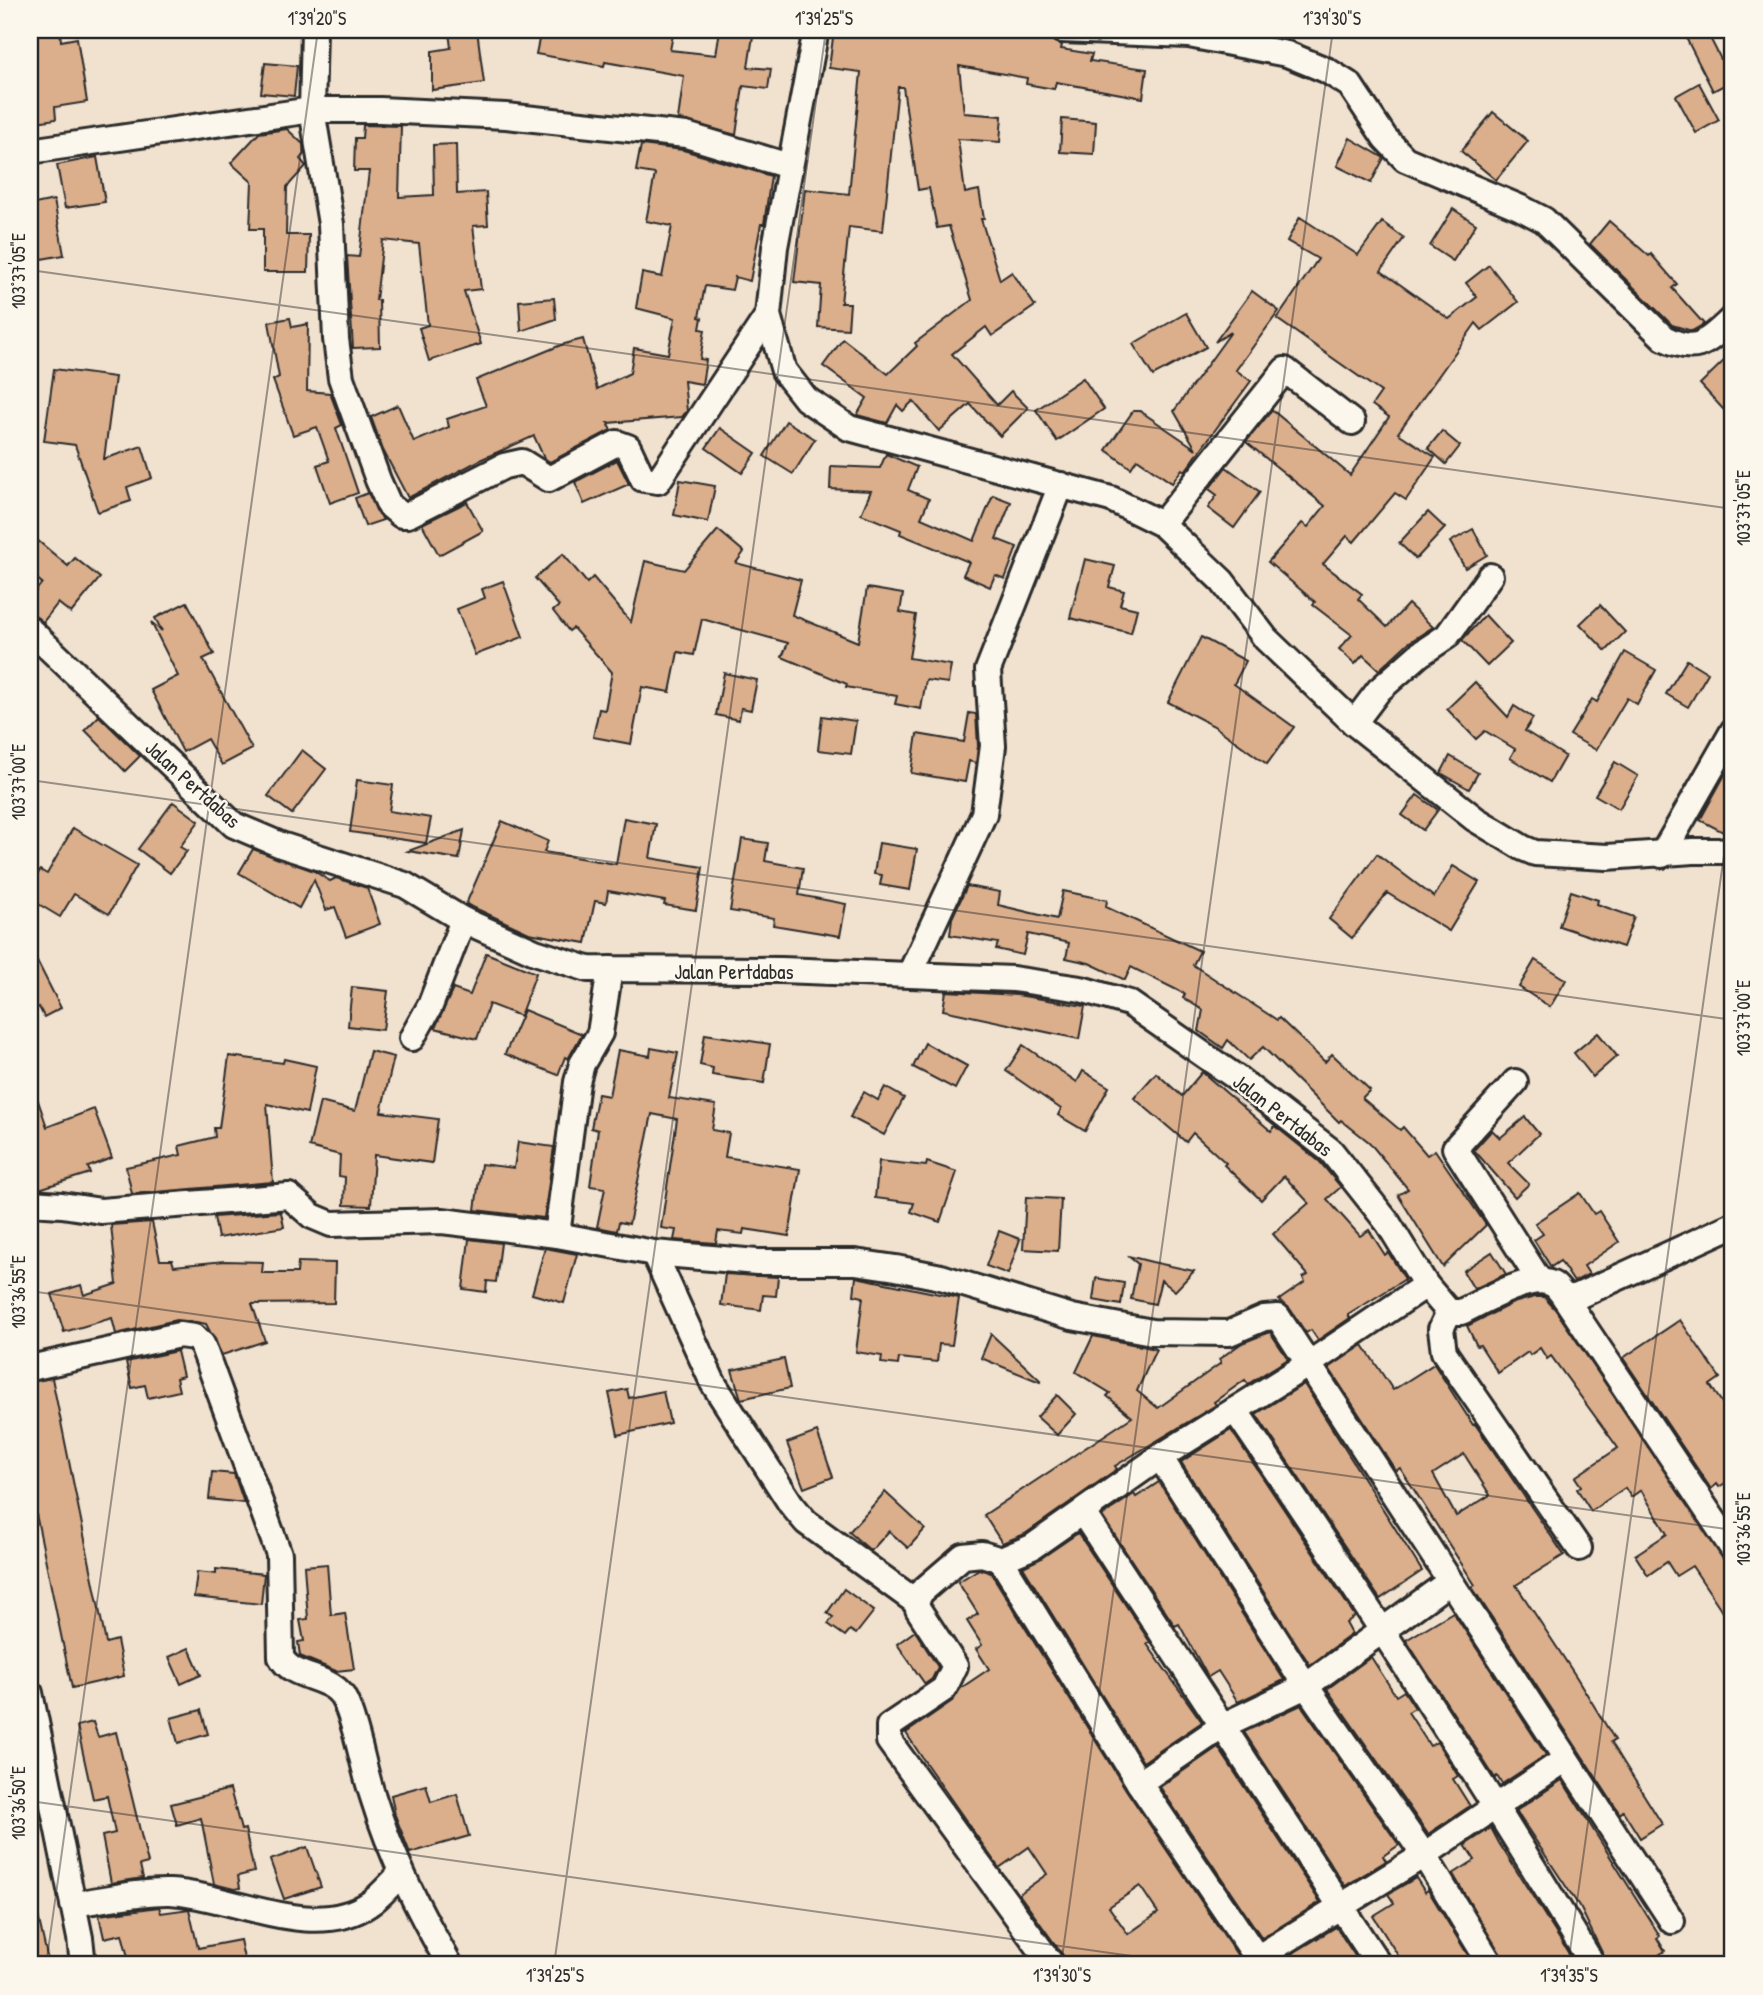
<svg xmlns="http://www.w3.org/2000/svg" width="1763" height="1995" viewBox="0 0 1763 1995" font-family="'Patrick Hand',sans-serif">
<rect width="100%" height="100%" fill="#f1e1cf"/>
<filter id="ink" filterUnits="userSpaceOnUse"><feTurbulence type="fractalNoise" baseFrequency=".0143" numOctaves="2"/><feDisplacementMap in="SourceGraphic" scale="14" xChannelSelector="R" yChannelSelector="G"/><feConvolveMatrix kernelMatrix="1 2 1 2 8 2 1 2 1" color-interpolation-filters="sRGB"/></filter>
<g filter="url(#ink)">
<!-- building -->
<g fill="#dbae8c" stroke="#2b2b2b" stroke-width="2" fill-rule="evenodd">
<polygon points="30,30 60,30 61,41 77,38 87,102 55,107 56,119 30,123"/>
<polygon points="477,30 484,83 432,90 432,51 451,48 449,32"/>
<polygon points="541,30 674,30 670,50 716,55 720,30 754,30 748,67 771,69 768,89 743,86 736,135 678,119 684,76 605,62 604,66 536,54"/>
<polygon points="834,30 1027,30 1048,34 1054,42 1062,45 1061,49 1092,54 1090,61 1147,69 1143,98 1056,82 1054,89 1026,84 1027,78 959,66 964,113 1002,116 1000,142 958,139 965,193 979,190 984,219 981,219 1000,280 1012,272 1035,306 992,336 986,327 952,354 997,405 1011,391 1028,408 1000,436 970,404 939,431 913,401 903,411 897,405 887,423 857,415 867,398 823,366 843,339 888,374 917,346 915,343 972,300 949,226 937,228 929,188 918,190 903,87 898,87 883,231 849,227 841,303 850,303 848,329 818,327 821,285 794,282 805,189 849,194 861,72 829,68"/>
<polygon points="1682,30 1706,30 1732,81 1713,91"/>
<polygon points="265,63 297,66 294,96 261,93"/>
<polygon points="1699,83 1719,120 1696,133 1676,96"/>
<polygon points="1493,112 1528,141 1496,180 1461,151"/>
<polygon points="1062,119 1096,122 1094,154 1060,152"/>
<polygon points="363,125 401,126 399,197 434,195 433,145 456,144 457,194 486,192 488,225 473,226 481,289 464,291 481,344 429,361 419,328 428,325 419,244 383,240 376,300 379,300 380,347 353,348 347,256 359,257 369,171 354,171 355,138 362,138"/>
<polygon points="287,129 303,144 304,154 300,159 306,166 287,187 286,235 309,235 308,272 263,272 263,229 250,229 252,182 231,163 259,133"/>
<polygon points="1350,138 1384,158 1371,183 1337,166"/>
<polygon points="641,145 683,150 771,176 764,224 761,224 750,281 735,277 732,290 705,286 699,317 702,318 700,329 705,330 700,359 706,360 702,384 684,381 687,411 682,417 608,423 611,430 550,462 544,458 534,436 482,459 408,498 383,450 371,417 398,405 414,442 449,427 447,419 486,406 476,380 561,345 583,339 597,389 630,373 634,348 668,354 675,318 636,308 642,273 662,277 672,226 646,221 655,174 636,171"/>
<polygon points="97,157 105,202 65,208 57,165"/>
<polygon points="54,200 64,255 30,261 30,205"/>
<polygon points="1453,209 1476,224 1453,261 1430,246"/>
<polygon points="1300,217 1358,255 1382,222 1404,238 1381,271 1449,319 1477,297 1466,283 1489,265 1518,302 1482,330 1476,323 1398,433 1435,457 1406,500 1395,493 1354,542 1347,536 1323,564 1362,594 1358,599 1387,627 1408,604 1433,627 1408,643 1379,670 1363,655 1355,664 1339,649 1352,635 1313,605 1315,602 1268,562 1302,523 1308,527 1325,506 1246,442 1272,410 1350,475 1389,417 1372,405 1381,392 1277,319 1318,259 1287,241"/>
<polygon points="1609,221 1649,256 1651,254 1677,284 1672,288 1704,324 1692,331 1672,325 1590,244"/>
<polygon points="1252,291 1279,311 1236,370 1251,381 1185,471 1182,469 1172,483 1137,459 1131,468 1106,450 1133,411 1140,411 1196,449 1174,411 1231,332 1215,342"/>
<polygon points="554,298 556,319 521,331 519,301"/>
<polygon points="1186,313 1206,347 1153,376 1133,344"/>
<polygon points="290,318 292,327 308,324 307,391 330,393 342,425 336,428 358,493 330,503 317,465 329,461 317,427 293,435 273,380 279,377 269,322"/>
<polygon points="1733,352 1733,420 1700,384"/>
<polygon points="54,369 115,377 104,459 142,446 152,478 127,487 131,501 98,512 75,445 44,441"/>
<polygon points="1083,378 1104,409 1057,441 1036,410"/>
<polygon points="786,421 815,439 793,474 764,456"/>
<polygon points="720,428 756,453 742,473 706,448"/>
<polygon points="1442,431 1460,446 1446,464 1428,448"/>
<polygon points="886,454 917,467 908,490 929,499 921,518 974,541 993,495 1011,502 996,539 1017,547 1005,579 995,575 990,587 963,575 969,562 900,534 901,530 861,514 871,491 830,489 831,466 880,468"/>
<polygon points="617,460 629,484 584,504 575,482"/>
<polygon points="1226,467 1260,492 1234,528 1208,508 1217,495 1209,489"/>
<polygon points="680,480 715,486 708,522 674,515"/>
<polygon points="368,493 383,520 365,526 355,498"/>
<polygon points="467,502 483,531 439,555 422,524"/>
<polygon points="1428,512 1445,528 1416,559 1399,543"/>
<polygon points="1473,529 1487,555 1465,568 1450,542"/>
<polygon points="718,530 744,552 736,563 801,580 792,615 858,642 867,588 903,594 900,612 916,615 909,658 951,665 948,683 926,680 921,709 895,704 897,696 846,687 847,684 782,657 788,643 702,619 694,655 678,652 670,692 642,687 631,744 593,737 599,709 605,710 612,672 573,628 569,631 553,611 559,606 535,578 563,554 587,583 593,577 631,622 645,561 684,570"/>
<polygon points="30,534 68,566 75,558 100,578 71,613 58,603 43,622 30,612 30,598 42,583 30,573"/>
<polygon points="1085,559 1115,566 1109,587 1124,591 1120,605 1137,609 1131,633 1070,618"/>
<polygon points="503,581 523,637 475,655 457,609 485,598 482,589"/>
<polygon points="187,602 214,654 203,659 252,749 222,765 207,739 183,752 151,690 178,676 151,622 162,631 155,618"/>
<polygon points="1600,605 1625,632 1606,651 1580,624"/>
<polygon points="1485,615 1511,643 1487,666 1462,640"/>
<polygon points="1201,637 1246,661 1234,684 1294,727 1267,764 1214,726 1168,702"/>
<polygon points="1625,652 1656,670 1637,704 1627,698 1596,750 1570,735 1592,699 1597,702"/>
<polygon points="1687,660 1708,673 1688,707 1666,694"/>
<polygon points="724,673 757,680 751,710 741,708 739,720 716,715"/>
<polygon points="1475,682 1508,717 1514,706 1533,718 1525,731 1565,756 1550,782 1510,758 1515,749 1485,731 1476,739 1447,709"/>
<polygon points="969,713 976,714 978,746 976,763 969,761 965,782 911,773 917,734 964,742"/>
<polygon points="99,716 140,756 125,771 85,730"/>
<polygon points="822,716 856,721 851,754 818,750"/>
<polygon points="302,750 326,769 292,814 268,796"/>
<polygon points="1450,756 1478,773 1469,789 1441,773"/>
<polygon points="1733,760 1733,817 1725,833 1700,820"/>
<polygon points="1615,762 1638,776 1619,809 1595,795"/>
<polygon points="357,780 393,785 389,811 431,818 426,843 350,832"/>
<polygon points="1417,795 1438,810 1423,830 1402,815"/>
<polygon points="173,802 199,821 180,847 187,851 170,873 138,849"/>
<polygon points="624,818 656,824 650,858 703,867 696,910 664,905 665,901 608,891 606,903 595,901 586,943 529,933 466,904 502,821 548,841 544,852 616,864"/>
<polygon points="73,828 137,865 109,914 74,894 60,917 30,899 30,888 40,870 47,874"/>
<polygon points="464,830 459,859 408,851"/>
<polygon points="742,839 768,843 765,861 803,868 799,895 846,904 840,936 773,925 774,918 730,911"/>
<polygon points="879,843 917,849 910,890 880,885 882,875 874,874"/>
<polygon points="253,849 314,871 330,881 336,878 367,888 380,924 346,937 335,907 326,910 314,880 299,908 239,873"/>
<polygon points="1377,854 1434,897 1453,866 1479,882 1449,931 1387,893 1352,938 1329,919"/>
<polygon points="967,886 1000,892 998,905 1057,919 1063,891 1107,900 1106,907 1200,951 1193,965 1277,1020 1279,1018 1325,1062 1332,1054 1370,1090 1362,1098 1400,1130 1403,1127 1427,1155 1435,1150 1486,1225 1443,1267 1398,1195 1408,1189 1369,1142 1341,1120 1339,1122 1263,1047 1249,1060 1228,1040 1223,1048 1199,1031 1203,1010 1183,998 1185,994 1131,967 1125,980 1089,963 1066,958 1069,943 1028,934 1023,955 996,949 998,943 950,935 952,918"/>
<polygon points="1571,891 1598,900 1597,904 1634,917 1623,947 1559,926"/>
<polygon points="30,947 61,1008 44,1017 39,1007 30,1012"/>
<polygon points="486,953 536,973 520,1016 489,1004 477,1039 435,1028 453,989 470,995"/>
<polygon points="1535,960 1566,980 1550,1007 1519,987"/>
<polygon points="352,987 388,991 383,1030 348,1026"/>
<polygon points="946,991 1017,995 1085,1006 1079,1039 943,1010"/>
<polygon points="524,1010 582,1034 568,1059 565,1057 558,1075 505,1054"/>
<polygon points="1598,1033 1617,1056 1593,1077 1574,1053"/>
<polygon points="705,1034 770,1044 764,1083 712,1075 713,1068 700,1065"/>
<polygon points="925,1043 967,1066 955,1089 913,1067"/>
<polygon points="1023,1045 1077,1082 1083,1071 1109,1087 1085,1131 1058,1115 1061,1109 1006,1071"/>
<polygon points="651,1048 678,1053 669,1098 716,1105 712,1130 729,1133 725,1157 800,1169 789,1236 744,1229 743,1234 718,1231 716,1243 674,1240 676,1230 661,1228 677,1119 652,1114 629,1224 619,1222 617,1231 597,1227 605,1188 590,1186 598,1130 591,1128 598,1094 609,1096 618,1050 650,1056"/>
<polygon points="370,1051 394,1057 381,1112 438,1119 432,1163 374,1155 371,1206 344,1205 345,1177 339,1176 340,1155 309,1147 320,1102 355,1111"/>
<polygon points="229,1056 283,1063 284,1059 316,1066 307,1113 267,1104 273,1182 132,1194 126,1167 181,1155 179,1146 215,1137 214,1128 219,1128"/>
<polygon points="1202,1072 1271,1131 1275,1126 1320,1162 1341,1187 1327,1199 1360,1236 1369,1230 1385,1255 1388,1252 1405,1279 1348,1315 1350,1318 1318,1340 1311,1330 1306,1333 1290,1309 1279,1300 1305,1282 1303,1278 1308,1275 1273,1234 1309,1203 1284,1176 1261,1200 1224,1165 1226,1163 1193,1133 1186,1142 1134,1098 1156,1073 1182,1096"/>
<polygon points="30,1086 33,1086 47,1127 94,1109 112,1158 88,1167 90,1173 39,1189 30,1161"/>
<polygon points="885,1087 904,1098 884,1135 850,1117 864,1092 878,1100"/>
<polygon points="1525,1117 1539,1134 1508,1163 1529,1184 1515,1197 1474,1150 1492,1130 1500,1138"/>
<polygon points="518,1142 554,1147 544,1218 475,1210 481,1164 514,1168"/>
<polygon points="879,1161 926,1166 927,1162 957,1172 940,1222 911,1212 914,1203 875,1198"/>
<polygon points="1580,1193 1594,1214 1599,1211 1619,1242 1584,1266 1589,1274 1574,1282 1560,1261 1551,1267 1534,1240 1543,1234 1535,1223"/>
<polygon points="1026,1197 1061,1199 1058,1251 1023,1249"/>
<polygon points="281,1212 284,1227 218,1238 214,1217"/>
<polygon points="152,1222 160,1260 172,1260 174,1266 225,1261 263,1262 262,1273 297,1273 298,1262 335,1263 334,1303 252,1304 265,1341 222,1355 206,1324 196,1322 176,1320 116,1334 112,1318 64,1332 52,1294 81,1285 84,1295 117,1284 111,1225"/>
<polygon points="999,1231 1020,1239 1008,1274 986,1266"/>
<polygon points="469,1239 501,1243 496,1282 487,1281 486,1292 463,1289"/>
<polygon points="545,1248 577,1254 564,1303 532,1294"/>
<polygon points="1492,1252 1506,1274 1474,1289 1463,1271"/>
<polygon points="1128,1256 1152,1262 1194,1271 1175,1291 1161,1280 1155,1304 1131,1299 1138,1264"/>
<polygon points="725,1274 778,1277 776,1296 763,1295 761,1310 721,1305"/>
<polygon points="856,1277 959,1298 952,1345 939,1344 937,1362 899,1358 898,1365 881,1363 882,1356 856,1352 863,1297 854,1295"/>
<polygon points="1096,1278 1124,1283 1121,1305 1093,1300"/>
<polygon points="1535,1297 1544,1297 1555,1309 1727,1563 1733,1575 1733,1627 1692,1566 1676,1576 1667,1562 1648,1575 1635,1555 1667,1534 1641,1490 1631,1497 1625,1488 1591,1511 1577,1489 1581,1486 1575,1477 1618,1448 1551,1356 1547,1359 1540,1348 1530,1355 1528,1352 1498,1373 1480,1345 1477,1346 1467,1326 1513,1303"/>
<polygon points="1680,1320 1720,1378 1710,1385 1733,1419 1733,1478 1719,1487 1717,1484 1711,1489 1623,1358"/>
<polygon points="1270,1332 1288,1359 1248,1384 1245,1380 1214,1402 1216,1405 1115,1466 1117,1469 1025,1534 1002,1543 984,1515 1132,1417 1107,1396 1110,1393 1076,1372 1093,1336 1156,1349 1137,1391 1158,1408 1221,1363 1219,1359 1242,1343"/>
<polygon points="991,1334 1041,1381 1040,1382 981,1358"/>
<path d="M 1363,1345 L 1393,1390 L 1434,1364 L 1473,1425 L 1475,1424 L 1564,1555 L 1516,1585 L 1577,1678 L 1615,1740 L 1611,1742 L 1662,1824 L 1640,1838 L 1623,1811 L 1620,1814 L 1472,1587 L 1475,1585 L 1400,1468 L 1396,1471 L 1329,1368 ZM 1464,1454 L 1490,1495 L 1456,1516 L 1433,1474 Z"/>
<polygon points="177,1351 183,1376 176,1378 179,1391 148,1398 145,1385 132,1388 126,1362"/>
<polygon points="784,1359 790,1388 741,1399 732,1370"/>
<polygon points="52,1378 106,1643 117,1640 124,1676 72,1688 30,1485 30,1382"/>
<polygon points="1304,1384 1422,1571 1380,1599 1256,1414"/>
<polygon points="627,1389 629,1398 663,1391 670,1423 618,1435 609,1393"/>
<polygon points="1057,1395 1076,1414 1057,1435 1037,1417"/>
<polygon points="1231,1430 1355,1616 1346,1623 1352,1634 1310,1665 1181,1462"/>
<polygon points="817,1432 833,1477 804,1488 787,1443"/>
<polygon points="212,1472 234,1474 244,1503 209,1499"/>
<polygon points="1159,1482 1284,1680 1238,1702 1218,1671 1208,1677 1179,1624 1175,1626 1102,1516 1134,1494 1136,1497"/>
<polygon points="885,1492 925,1529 908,1548 889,1531 871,1551 849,1532"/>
<polygon points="1078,1533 1150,1642 1147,1644 1202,1722 1143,1762 1023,1567 1040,1559"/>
<polygon points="327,1564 331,1615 345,1613 354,1669 336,1671 300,1656 298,1642 304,1641 300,1620 308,1619 304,1566"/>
<polygon points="216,1569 264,1574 261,1604 194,1597 197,1572 216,1574"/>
<path d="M 979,1569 L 991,1573 L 1127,1791 L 1244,1965 L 1070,1965 L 1019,1894 L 1047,1874 L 1029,1847 L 999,1868 L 927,1765 L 906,1733 L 952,1701 L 961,1688 L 989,1669 L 976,1649 L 982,1645 L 967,1621 L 978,1614 L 958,1582 ZM 1140,1886 L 1158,1913 L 1128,1934 L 1109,1907 Z"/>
<polygon points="844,1589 874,1611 856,1634 850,1630 845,1636 828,1624 833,1617 827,1613"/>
<polygon points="1453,1612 1546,1755 1502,1784 1497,1776 1495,1778 1406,1640"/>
<polygon points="915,1631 938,1667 932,1679 925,1684 897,1644"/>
<polygon points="189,1648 201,1675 181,1684 169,1657"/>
<polygon points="1371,1657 1396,1696 1404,1691 1415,1708 1408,1712 1430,1746 1437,1742 1458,1776 1453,1779 1470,1806 1428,1834 1327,1689"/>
<polygon points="1301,1705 1399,1845 1383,1856 1386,1861 1345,1886 1244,1732"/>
<polygon points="201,1710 208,1734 178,1743 171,1718"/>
<polygon points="93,1722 98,1737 116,1732 148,1863 140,1865 143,1878 111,1883 102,1836 115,1833 107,1796 93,1799 77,1726"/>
<polygon points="1218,1747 1320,1902 1262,1938 1160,1787"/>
<polygon points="1562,1780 1660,1936 1657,1938 1665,1951 1643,1965 1608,1965 1581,1909 1516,1811"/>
<polygon points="426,1785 431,1802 457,1794 469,1836 410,1853 395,1815 391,1795"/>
<polygon points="230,1789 241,1830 245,1829 254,1872 238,1876 240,1888 234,1889 214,1884 201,1818 177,1825 171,1804"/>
<polygon points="1491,1828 1499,1843 1576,1965 1506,1965 1453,1874 1475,1860 1465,1845"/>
<polygon points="307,1847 321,1887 284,1899 270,1860"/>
<polygon points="1416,1878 1425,1892 1428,1890 1474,1965 1404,1965 1373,1916 1394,1903 1388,1894"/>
<polygon points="159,1907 161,1913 189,1909 198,1948 240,1940 245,1963 130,1965 122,1934 104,1938 99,1915"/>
<polygon points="37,1911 49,1965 30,1965 30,1912"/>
<polygon points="1336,1927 1361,1965 1277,1965 1277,1963"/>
</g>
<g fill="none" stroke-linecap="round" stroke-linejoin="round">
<defs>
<g id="minor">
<polyline points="314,30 312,110 331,224 336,339 341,378 378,480 389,505 401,515 408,515 504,466 522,462 549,479 617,443 628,447 643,479 658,481 768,315"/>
<polyline points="816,30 775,247 768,315 784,371 806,399 849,428 1111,499 1162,524 1222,581 1266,639 1354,723 1475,819 1523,848 1535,853 1607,857 1693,851 1733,851"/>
<path d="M 1062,30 L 1189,35 L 1287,54 L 1326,70 L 1350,85 L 1385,138 L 1405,159 L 1521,208 L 1544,220 L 1664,338 C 1698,355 1707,342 1733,318"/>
<polyline points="30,151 312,110 380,110 506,116 686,135 789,166"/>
<polyline points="1162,524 1285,370 1352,422"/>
<path d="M 30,630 L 234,825 L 281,845 L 405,885 L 463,920 L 535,952 L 588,969 L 781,970 L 1013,979 L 1081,989 L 1129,1003 L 1237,1078 L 1331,1151 L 1388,1223 L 1426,1285 L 1449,1312 L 1461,1312 C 1482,1302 1533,1271 1554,1285 C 1558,1288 1562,1294 1565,1298 L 1578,1296 L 1733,1225"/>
<polyline points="1354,723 1379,690 1420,654 1447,636 1490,576"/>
<polyline points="1662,855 1733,731"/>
<polyline points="910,974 984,814 993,746 988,670 1061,485"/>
<polyline points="412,1038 430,1006 463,920"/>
<polyline points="1515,1082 1455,1148 1539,1280"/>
<polyline points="30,1203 62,1205 101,1211 289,1196 312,1216 331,1224 442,1221 557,1235 654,1253 757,1262 855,1262 896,1268 941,1277 1072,1317 1152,1332 1229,1333 1264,1318 1278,1317 1672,1921"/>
<polyline points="557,1235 577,1082 582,1064 600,1033 610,969"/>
<polyline points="654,1253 713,1383 791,1504 806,1522 916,1602"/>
<polyline points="1565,1298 1733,1549"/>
<polyline points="1449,1312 1441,1329 1444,1352 1579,1548"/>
<path d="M 30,1368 L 179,1335 L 194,1337 L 202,1344 L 279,1554 L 281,1657 C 293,1681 334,1674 345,1701 C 358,1730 362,1764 372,1794 C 391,1856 418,1910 450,1965"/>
<path d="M 1235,1410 C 1359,1592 1479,1776 1593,1965"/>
<polyline points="1160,1457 1306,1686 1424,1855 1491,1965"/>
<polyline points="1083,1513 1379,1965"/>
<polyline points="1001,1560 1139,1783 1262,1965"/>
<polyline points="30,1693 80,1938 83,1965"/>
<polyline points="1139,1783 1224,1725 1306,1686 1449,1582"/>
<path d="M 73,1904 C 104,1900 139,1891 170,1892 C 231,1895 313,1942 369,1904 C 380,1897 390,1884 400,1875"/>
<polyline points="1257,1958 1424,1855 1566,1759"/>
<polyline points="1052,1965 889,1741 889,1726 944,1689 955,1666 918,1609 916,1602 921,1592 963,1556 982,1554 1001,1560 1032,1547 1160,1457 1307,1365 1426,1285"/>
</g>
</defs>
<!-- minor casing -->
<use href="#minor" stroke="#2b2b2b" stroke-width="30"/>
<!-- minor -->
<use href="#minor" stroke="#fbf7ec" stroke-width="24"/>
</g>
</g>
<!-- ticks -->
<path fill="none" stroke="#2b2b2b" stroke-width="2" stroke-opacity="0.45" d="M 30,270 L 1733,509M 30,780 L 1733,1020M 30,1291 L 1733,1530M 30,1801 L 1196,1965M 46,1965 L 318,30M 554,1965 L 826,30M 1061,1965 L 1333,30M 1568,1965 L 1733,791"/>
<g text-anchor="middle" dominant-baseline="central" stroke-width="5" stroke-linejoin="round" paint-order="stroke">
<!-- street labels -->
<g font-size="21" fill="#2b2b2b" stroke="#fbf7ec">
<text transform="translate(193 784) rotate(42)">Jalan Pertdabas</text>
<text x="734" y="971">Jalan Pertdabas</text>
<text transform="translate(1283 1115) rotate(38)">Jalan Pertdabas</text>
</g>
</g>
<!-- margin -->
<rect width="1763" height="1995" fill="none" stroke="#fbf7ec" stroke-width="77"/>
<rect x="38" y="38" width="1686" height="1918" fill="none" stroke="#2b2b2b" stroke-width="2.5"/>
<g font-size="18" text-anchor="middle" fill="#2b2b2b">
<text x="317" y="25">1°39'20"S</text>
<text x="824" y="25">1°39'25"S</text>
<text x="1332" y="25">1°39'30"S</text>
<text transform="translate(19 271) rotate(-90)" y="6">103°37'05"E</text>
<text transform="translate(1744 508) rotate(-90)" y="6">103°37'05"E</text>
<text transform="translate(19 782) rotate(-90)" y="6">103°37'00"E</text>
<text transform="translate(1744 1018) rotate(-90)" y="6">103°37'00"E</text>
<text transform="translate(19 1292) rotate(-90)" y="6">103°36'55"E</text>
<text transform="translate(1744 1529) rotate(-90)" y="6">103°36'55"E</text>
<text transform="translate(19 1803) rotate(-90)" y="6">103°36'50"E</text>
<text x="555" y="1982">1°39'25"S</text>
<text x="1062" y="1982">1°39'30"S</text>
<text x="1569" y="1982">1°39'35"S</text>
</g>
</svg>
